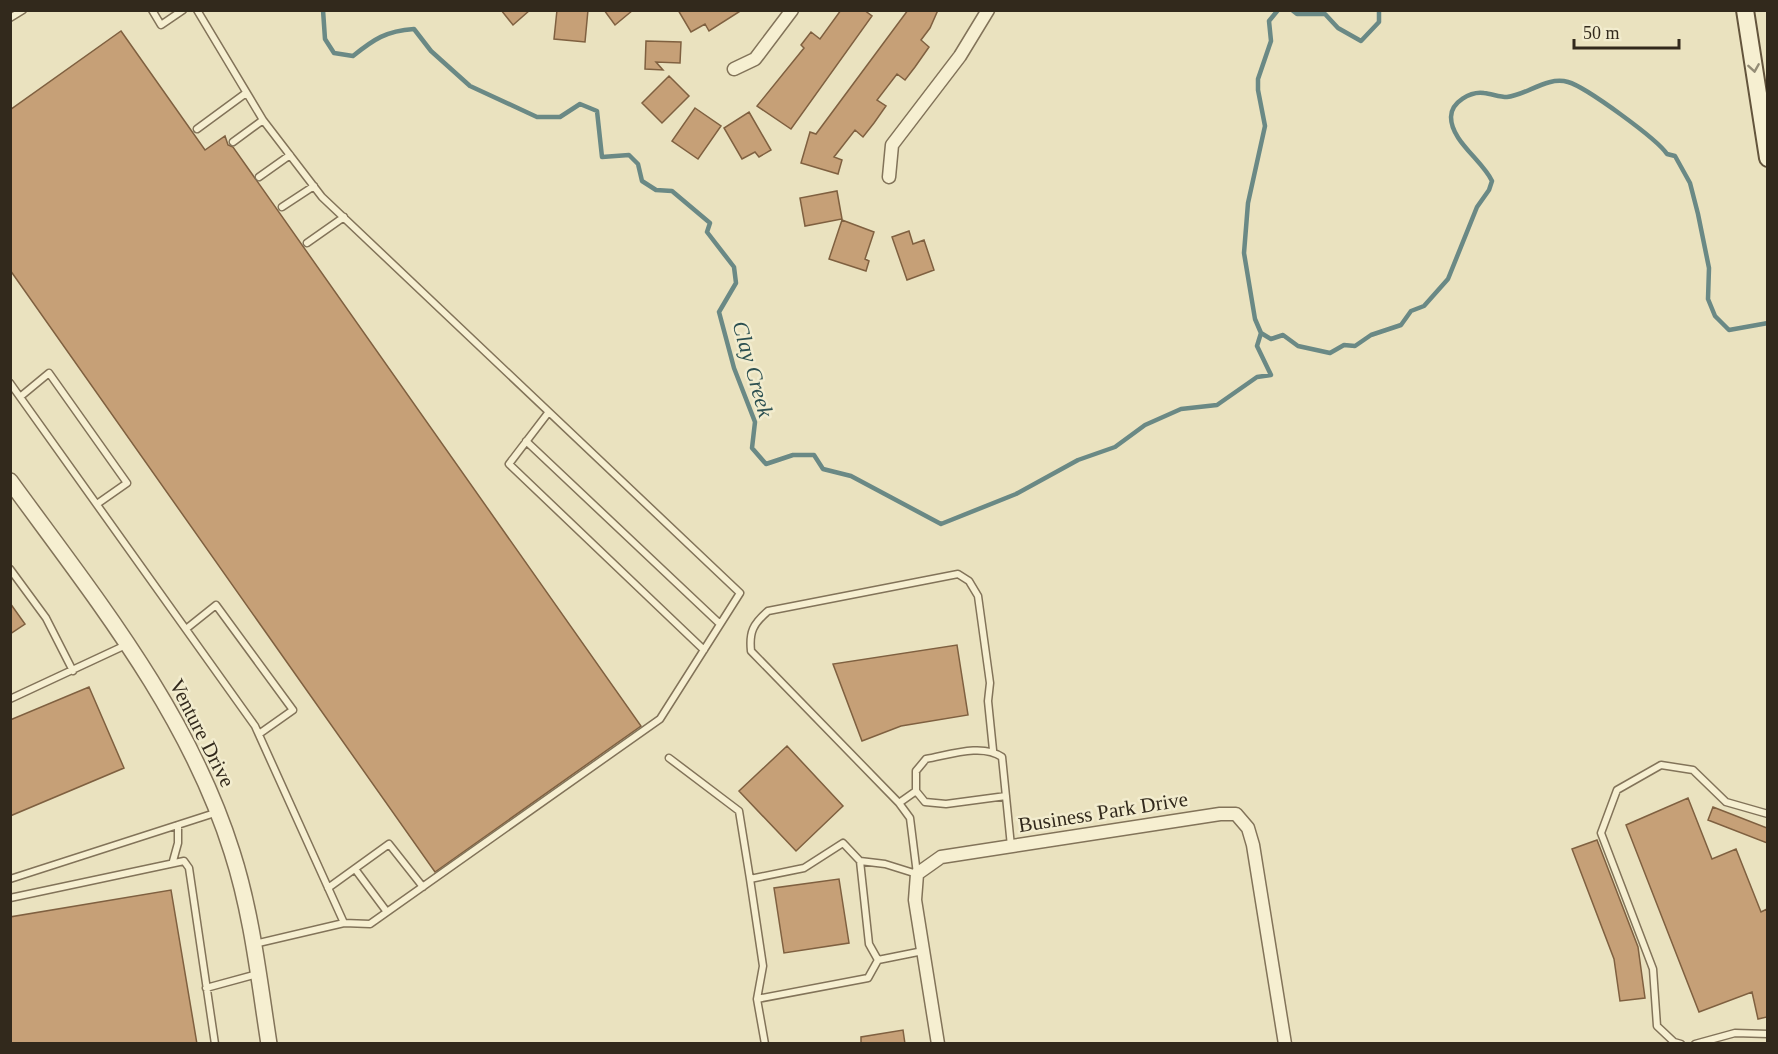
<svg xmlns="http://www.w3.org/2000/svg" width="1778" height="1054" font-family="Georgia,serif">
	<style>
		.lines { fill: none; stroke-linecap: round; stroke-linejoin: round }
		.stream { stroke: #6a8985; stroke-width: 4.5 }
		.building { fill: #c6a077; stroke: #7f6040; stroke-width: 1.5 }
		.service-casing { stroke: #827359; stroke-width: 9 }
		.minor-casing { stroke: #827359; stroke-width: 15 }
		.tertiary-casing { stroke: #827359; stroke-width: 18 }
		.secondary-casing { stroke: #63543c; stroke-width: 20 }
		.service { stroke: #f6efd1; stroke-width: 6 }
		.minor { stroke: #f6efd1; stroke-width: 12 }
		.tertiary { stroke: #f6efd1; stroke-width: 15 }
		.secondary { stroke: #f6efd1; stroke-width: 16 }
		.oneway { stroke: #948c76 }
		.labels { text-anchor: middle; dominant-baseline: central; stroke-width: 5; stroke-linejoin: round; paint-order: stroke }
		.street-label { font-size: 21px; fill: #32291c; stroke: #f2ecce }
		.water-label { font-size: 22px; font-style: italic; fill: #2c5051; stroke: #f2ecce }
	</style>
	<rect width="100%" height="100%" fill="#eae2bf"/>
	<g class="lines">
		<!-- stream -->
		<path class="stream" d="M323,10L325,39L334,53L353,56C374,39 386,31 414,29L431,51L470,86L537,117H560L580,104L597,111L602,157L629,155L638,164L642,181L656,190L672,191L710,223L707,232L734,267L736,283L719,312L734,368L755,422L752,448L766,464L793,455H814L823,469L851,476L941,524L1016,494L1078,460L1115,447L1145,425L1181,409L1217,405L1257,377L1271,375L1257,346L1261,333
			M1278,10L1269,21L1271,41L1258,79V90L1265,126L1248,203L1244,253L1255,319L1261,333L1271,339L1283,335L1298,346L1330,353L1344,345L1355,346L1371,335L1401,325L1411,311L1424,306L1448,279L1477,207L1489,190L1492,181C1482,160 1451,141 1451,117C1451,102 1471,91 1484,93C1492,94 1500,97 1507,97C1527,95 1547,76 1568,82C1586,87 1657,139 1667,154L1675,156L1690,183L1698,214L1709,268L1708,299L1715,316L1729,330L1768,323
			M1292,10L1297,14H1325L1338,28L1361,41L1379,22V10"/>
	</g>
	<!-- building -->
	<path class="building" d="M501,10H530L513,25Z
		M557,10H588L585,42L554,39Z
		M604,10H633L615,25Z
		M678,10H742L709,31L705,24L691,32Z
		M841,10H864L872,16L791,129L757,106L804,48L801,45L811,32L820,39Z
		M908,10H938L930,28L921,40L929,47L915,67L905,80L897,74L877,100L886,106L874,123L863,137L855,130L834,157L842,160L838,174L801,163L810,132L816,134Z
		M121,31L205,150L225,136L228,145L233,147L641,726L435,872L10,270V110Z
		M646,41L681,42L680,63L656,62L663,70L645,69Z
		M669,76L689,96L662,123L642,103Z
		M695,108L721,126L698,159L672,141Z
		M749,112L771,150L759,157L755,152L742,159L724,128Z
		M837,191L842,219L805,226L800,198Z
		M842,220L874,232L865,259L869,261L866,271L829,259Z
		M909,231L913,244L924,240L934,270L907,280L892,237Z
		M10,603L25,624L10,634Z
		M957,645L968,715L901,726L862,741L833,664Z
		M89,687L124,768L10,816V720Z
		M787,746L843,806L796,851L739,791Z
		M1688,798L1712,859L1736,849L1761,912L1767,909V1017L1758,1019L1752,992L1699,1012L1626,825Z
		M1713,807L1767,828V843L1708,820Z
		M1597,840L1638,947L1645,998L1620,1001L1614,959L1572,849Z
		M839,879L849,943L784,953L774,888Z
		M171,890L197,1044H10V917Z
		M903,1030L905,1044H861V1037Z"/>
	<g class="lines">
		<defs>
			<path id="service" d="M152,10L161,25L183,10
				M197,10L263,120L322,197L740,593L660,719L370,924L344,923L254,944
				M10,18L23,10
				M197,129L246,93
				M233,142L263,120
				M259,177L290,155
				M282,207L314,186
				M307,243L344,217
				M10,383L255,726L344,923
				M20,397L49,373L127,483L97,504
				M548,413L509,464L704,650
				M526,441L720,624
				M10,569L46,618L73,671
				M186,629L216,605L293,710L259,734
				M10,699L128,644
				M669,758L739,811L750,879
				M1006,796L946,804L925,802L916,791V771L926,759C949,755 982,743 1002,757L1011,846
				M899,803L916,791
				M173,861L178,843V825
				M355,869L387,912
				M10,879L218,812
				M328,888L389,844L423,887
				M10,898L184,861L189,868L215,1044
				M878,960L869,944L860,861L885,864L917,874L910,818L899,803L751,651C749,632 753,624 768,611L958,574L969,581L978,596L990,683L988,701L993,750
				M206,988L257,974
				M757,999L868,978L878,960L923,951
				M765,1044L757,999L763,966L750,879L804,868L843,843L860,861
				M1681,1044L1674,1042L1657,1026L1653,969L1601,833L1617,790L1661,765L1693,770L1726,802L1768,814
				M1695,1044L1735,1033L1768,1034"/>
			<path id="minor" d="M734,69L755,59L792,10
				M889,177L892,145L960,56L988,10
				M938,1044L915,900L917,874L941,857L1220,814H1236L1248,828L1253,845L1285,1044"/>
			<path id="tertiary" d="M10,481C96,599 188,712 232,852C252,914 259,980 269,1044"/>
			<path id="secondary" d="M1745,10L1768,158"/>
		</defs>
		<!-- service casing -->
		<use href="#service" class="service-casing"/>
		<!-- minor casing -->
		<use href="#minor" class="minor-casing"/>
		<!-- tertiary casing -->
		<use href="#tertiary" class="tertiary-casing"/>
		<!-- secondary casing -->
		<use href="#secondary" class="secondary-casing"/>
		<!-- service -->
		<use href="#service" class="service"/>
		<!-- minor -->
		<use href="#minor" class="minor"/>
		<!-- tertiary -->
		<use href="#tertiary" class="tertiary"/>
		<!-- secondary -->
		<use href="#secondary" class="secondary"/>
	</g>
	<!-- one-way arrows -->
	<defs><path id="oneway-chevron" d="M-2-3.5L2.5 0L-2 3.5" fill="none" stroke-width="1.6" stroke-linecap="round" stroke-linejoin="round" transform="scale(1.5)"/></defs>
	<use class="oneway" href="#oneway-chevron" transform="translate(1754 68) rotate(81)"/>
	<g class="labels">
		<!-- street labels -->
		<g class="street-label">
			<text transform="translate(202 733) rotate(63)">Venture Drive</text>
			<text transform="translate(1103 812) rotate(-9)">Business Park Drive</text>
		</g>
		<!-- water labels -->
		<g class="water-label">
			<text transform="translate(753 369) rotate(74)">Clay Creek</text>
		</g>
	</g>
	<!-- border -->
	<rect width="1778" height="1054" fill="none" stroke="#32291c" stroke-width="24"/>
	<!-- scale -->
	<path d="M1574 39v9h105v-9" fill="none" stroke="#32291c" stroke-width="3"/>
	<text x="1583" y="39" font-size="18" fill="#32291c" stroke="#f2ecce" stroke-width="4.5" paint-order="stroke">50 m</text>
</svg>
